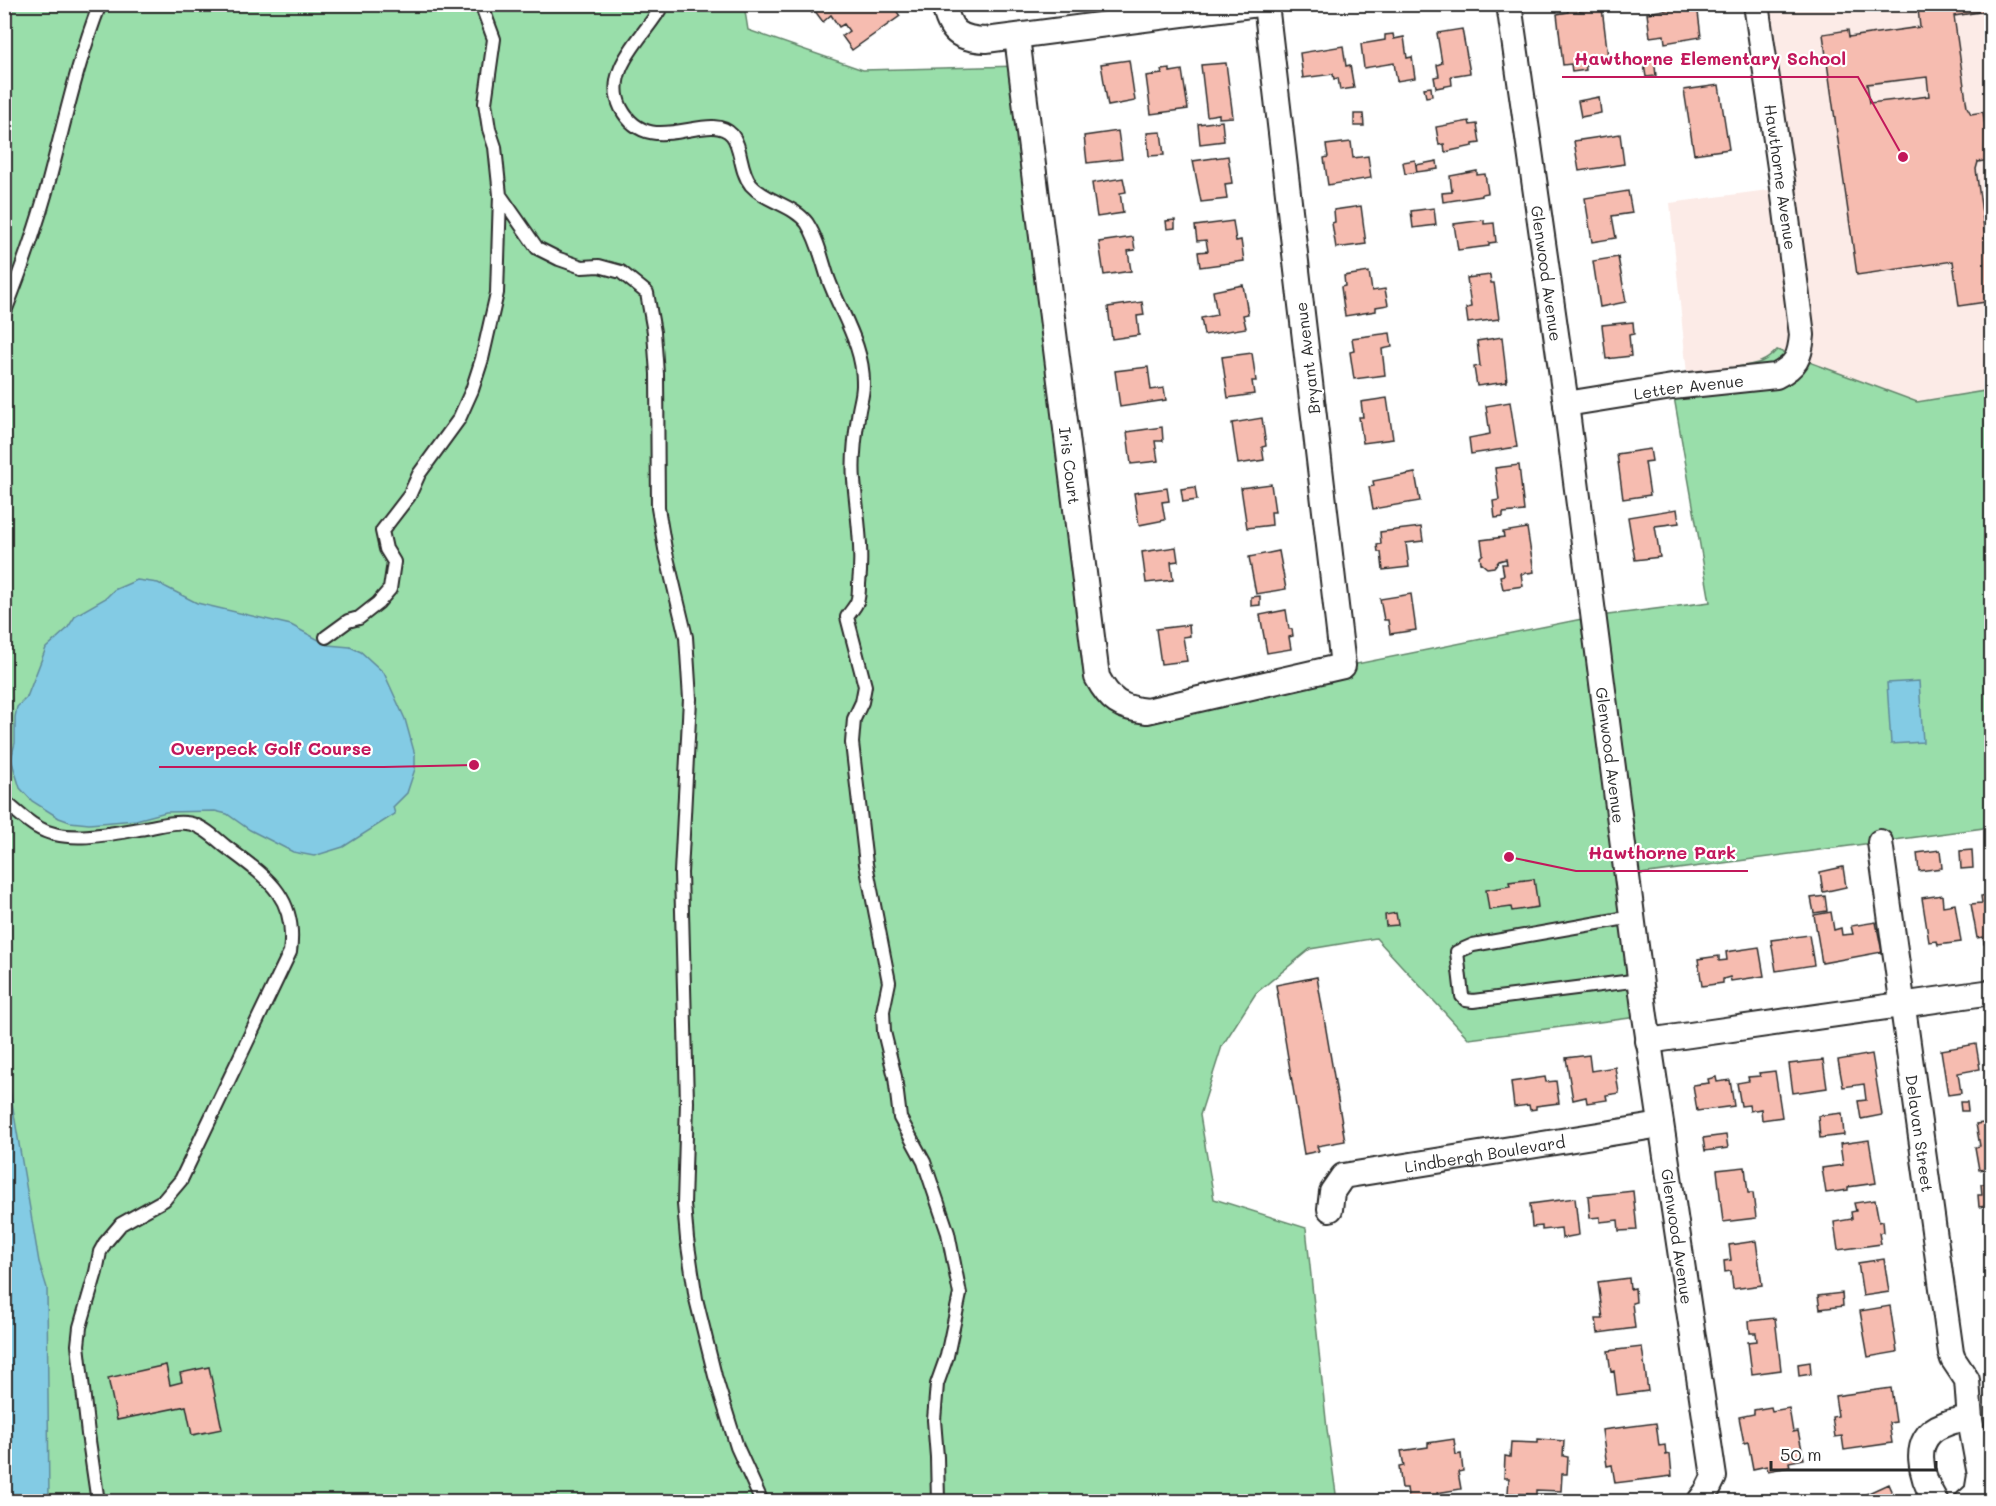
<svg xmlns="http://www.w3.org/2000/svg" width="1996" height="1506" font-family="Mali,sans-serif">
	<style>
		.built { fill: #fcebe7 }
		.green { fill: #99deaa; stroke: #62846a; stroke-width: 1.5 }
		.water { fill: #83cbe4; stroke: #608b9a; stroke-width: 1.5 }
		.building { fill: #f6bcb0; stroke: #2b2b2b; stroke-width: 1.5; fill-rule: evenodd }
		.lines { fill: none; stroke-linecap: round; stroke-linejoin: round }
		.service-casing { stroke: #2b2b2b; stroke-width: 16 }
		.minor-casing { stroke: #2b2b2b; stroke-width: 28 }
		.service { stroke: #fff; stroke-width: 12 }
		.minor { stroke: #fff; stroke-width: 24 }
		.labels { text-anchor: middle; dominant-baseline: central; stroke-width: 4.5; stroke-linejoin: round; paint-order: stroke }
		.street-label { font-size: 16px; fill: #2b2b2b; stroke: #fff }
		.leader { fill: none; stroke: #c2185b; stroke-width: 2 }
		.callout-dot { fill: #c2185b; stroke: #fff; stroke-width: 2 }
		.callout-label { font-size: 18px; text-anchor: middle; font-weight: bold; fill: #c2185b; stroke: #fff; stroke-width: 4.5; stroke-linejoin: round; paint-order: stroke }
	</style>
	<rect width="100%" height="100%" fill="#fff"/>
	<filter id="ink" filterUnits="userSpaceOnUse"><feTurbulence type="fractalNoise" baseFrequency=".0167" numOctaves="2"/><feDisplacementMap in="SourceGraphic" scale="12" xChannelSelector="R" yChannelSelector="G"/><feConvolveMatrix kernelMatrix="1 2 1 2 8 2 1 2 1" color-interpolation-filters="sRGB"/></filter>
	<g filter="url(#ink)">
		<!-- built -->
		<path class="built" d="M1756,5H1991V390L1918,402L1777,350L1770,357L1753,366L1687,374L1670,203L1783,188Z"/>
		<!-- green -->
		<path class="green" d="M5,5H744L748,30L863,70L1020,66L1097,677L1131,709L1592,617L1710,602L1674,397C1691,388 1708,379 1725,371C1746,361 1757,371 1777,350L1917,402L1991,390V827L1626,876L1645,1016L1469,1039L1376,938L1310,949L1256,993L1222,1046L1200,1115L1214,1199L1306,1228L1327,1429L1337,1501H5Z"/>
		<!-- water -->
		<path class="water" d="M137,580L158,583L197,603L291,625L328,645L350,647L361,652L384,673L405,719L415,755V769L407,793L393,807L395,814L343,847L314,856L293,852L250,830L227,814L215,811L166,812L136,820L89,824L70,822L59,818L32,801L20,788L11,759L15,743V717L17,707L27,697L46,648L67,629L76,615L106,598L114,590Z
			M1919,681L1923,742L1891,744L1887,683Z
			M4,1055L39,1262L47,1288L49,1501H5Z"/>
		<!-- building -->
		<path class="building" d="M805,4H901L895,9L900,16L852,50L842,36L849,31L844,24L839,27L831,15L823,22L815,11L812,13Z
			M1578,4L1579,11L1602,8L1608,57L1585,60L1586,70L1572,72L1571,64L1563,65L1557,14L1568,12V5Z
			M1670,4H1697L1701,37L1665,43L1664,35L1650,37L1647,13L1670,9Z
			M1926,4H1992V10L1954,16L1967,107L1971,114L1983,112L1990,160L1978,162L1976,169L1988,257L1992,256V301L1959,306L1953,261L1857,275L1823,34L1848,30L1849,37L1920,27L1918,9L1926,8ZM1927,77L1929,96L1870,103L1867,84Z
			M1462,29L1470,73L1451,76L1452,85L1436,88L1434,77L1439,76L1437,65L1442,63L1437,33Z
			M1393,34L1394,39L1404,37L1407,58L1412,57L1415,78L1397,81L1394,63L1364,68L1361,44L1385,40V35Z
			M1343,46L1346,66L1350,65L1354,88L1340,90L1338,78L1334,79L1333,74L1303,78L1300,53Z
			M1654,56L1656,76L1646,77L1643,58Z
			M1129,60L1135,101L1108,106L1101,64Z
			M1226,63L1233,117L1219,118V114L1207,116L1201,65Z
			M1170,69V72L1182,70L1188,109L1151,114L1146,76L1162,74L1161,70Z
			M1719,85L1729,149L1694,154L1684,90Z
			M1431,87L1432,96L1426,97L1424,88Z
			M1599,97L1601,113L1581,117L1578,101Z
			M1354,114H1363L1364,126H1354Z
			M1222,121L1224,141L1200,144L1198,124Z
			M1469,121L1470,125L1477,124L1480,143L1473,144V146L1445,152L1444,144L1439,145L1436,127Z
			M1118,131L1122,159L1087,163L1084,136Z
			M1161,132L1164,155L1149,156L1147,133Z
			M1620,134L1624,164L1579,171L1574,141Z
			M1351,142L1353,158L1368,156L1371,178L1328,185L1324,158L1328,157L1326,145Z
			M1228,156L1232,183L1225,184L1227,199L1201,202L1193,161Z
			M1415,160L1417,172L1405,174L1403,162Z
			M1437,161L1438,169L1417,172L1416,165Z
			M1477,171V175L1485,174L1488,193L1482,194V196L1443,202L1442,193L1452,192L1450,176Z
			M1123,178L1126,192L1120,193L1123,213L1097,217L1092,183Z
			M1628,191L1632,213L1612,216L1616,238L1592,242L1585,198Z
			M1361,206L1366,244L1336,248L1332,223L1335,222L1334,210Z
			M1434,208L1436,225L1413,228L1411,211Z
			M1175,220V228L1167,229L1166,221Z
			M1484,220V224L1494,223L1496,242L1489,243V246L1458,250L1454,224Z
			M1233,221L1236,241L1241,240L1244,261L1200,267L1198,252L1208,251L1206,240L1197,241L1195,226Z
			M1133,237L1135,250L1128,251L1131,271L1104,275L1099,242Z
			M1618,257L1626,302L1600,307L1593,261Z
			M1369,272L1372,291L1385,289L1388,305L1376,307V311L1345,316L1341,287L1345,286L1344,276Z
			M1490,275L1491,283H1494L1499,319L1468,323L1466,308L1471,307L1467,278Z
			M1243,285L1248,314L1243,315L1246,328L1204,335L1201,318L1217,315L1213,291Z
			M1142,302L1144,315L1137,316L1139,335L1112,339L1108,307Z
			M1633,322L1634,334L1629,335L1631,356L1606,359L1602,325Z
			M1390,333L1392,347L1382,349L1385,375L1354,379L1350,352L1354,351L1352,338Z
			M1502,337L1507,382L1477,386L1474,367L1480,366L1477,341Z
			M1252,353L1256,381H1252L1254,394L1228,398L1222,357Z
			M1148,367L1151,390L1164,388L1166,400L1120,407L1115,371Z
			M1387,398L1393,439L1363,443L1359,417H1363L1361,402Z
			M1510,402L1517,447L1471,454L1469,438L1490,434L1486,406Z
			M1262,418L1266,446L1262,447L1264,460L1238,464L1232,423Z
			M1162,427L1163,441H1155L1158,461L1131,464L1127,432Z
			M1650,449L1652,461L1645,462L1650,495L1623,499L1617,454Z
			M1519,465L1524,511L1503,513V517L1495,518L1493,501L1499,500L1495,468Z
			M1415,473L1420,501L1373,509L1369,487L1374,486L1373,481Z
			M1271,484L1275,512H1271L1272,525L1247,528L1241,488Z
			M1195,487L1197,500L1183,502L1181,489Z
			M1167,488L1169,501L1162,502L1165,520L1139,525L1134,493Z
			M1677,509L1679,523L1655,526L1660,557L1635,560L1628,517Z
			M1421,527L1423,541L1406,543L1409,567L1383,570L1381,552H1378L1377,545L1381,544L1380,532Z
			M1527,528L1534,572L1521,574L1523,586L1503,589L1500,576L1504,575L1502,564H1507L1506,559L1499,561L1494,567L1487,568L1481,563L1480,557L1483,554L1481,540L1504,537L1503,532Z
			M1176,547L1178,561L1171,562L1173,580L1146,583L1142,552Z
			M1279,551L1286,589L1256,594L1249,557Z
			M1411,594L1416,630L1390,634L1388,620H1384L1380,599Z
			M1260,596V605L1251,606V597Z
			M1286,610L1289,629H1292L1293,636L1289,637L1291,649L1267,653L1260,615Z
			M1189,625L1190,636L1183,637L1187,661L1161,664L1156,629Z
			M1940,850L1942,868L1919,871L1917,853Z
			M1972,850L1973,868L1961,869L1960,851Z
			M1843,867L1846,887L1823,892L1820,872Z
			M1534,879L1538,907L1512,911L1511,907L1489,910L1486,890L1510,886L1509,882Z
			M1992,894V943L1984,944L1983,937L1977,938L1971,904L1982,903L1981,896Z
			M1942,895L1943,906L1955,904L1961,942L1938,945L1937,941L1929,942L1922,898Z
			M1825,896L1827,911L1814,913L1811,898Z
			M1831,912L1834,930L1841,928L1842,935L1853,934L1851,926L1876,922L1882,952L1822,963L1814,915Z
			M1396,913L1398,925L1386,926L1385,915Z
			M1809,935L1814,965L1776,971L1771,940Z
			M1759,947L1764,976L1731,981L1730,977L1723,979V983L1702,986L1698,959L1719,956V961L1727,960L1726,952Z
			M1317,977L1345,1141L1317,1146L1319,1151L1304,1154L1276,985Z
			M1976,1044L1980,1069L1958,1073L1961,1093L1948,1095L1941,1050Z
			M1872,1054L1882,1115L1861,1119L1858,1101L1866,1100L1864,1084L1843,1087L1838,1060Z
			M1589,1055L1591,1071L1615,1067L1619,1093L1606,1095L1607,1100L1587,1103L1586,1097L1573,1100L1566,1058Z
			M1823,1060L1827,1088L1793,1093L1789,1064Z
			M1775,1071L1782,1117L1762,1120L1761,1109L1750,1111L1749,1105L1741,1106L1737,1083L1749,1081L1748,1077L1760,1076L1759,1073Z
			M1545,1077L1546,1082L1556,1081L1559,1103L1536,1106V1109L1530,1110L1529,1105L1514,1107L1511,1082Z
			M1716,1077L1717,1082L1730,1080L1734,1106L1697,1111L1693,1085L1709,1083L1708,1079Z
			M1960,1102H1967L1968,1111H1961Z
			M1842,1113L1844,1135L1820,1138L1818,1116Z
			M1992,1122V1168L1979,1170L1975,1147L1980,1146L1976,1124Z
			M1726,1135L1728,1148L1705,1151L1703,1138Z
			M1869,1140L1876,1183L1848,1187V1190L1826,1193L1822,1168L1843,1165L1840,1144Z
			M1745,1167L1748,1193H1753L1756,1218L1723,1222L1717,1170Z
			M1992,1183V1228L1988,1229L1986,1206L1979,1207L1978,1195H1982L1981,1184Z
			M1633,1191L1637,1230L1619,1231L1618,1220L1600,1222V1217L1590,1218L1588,1196Z
			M1575,1198L1579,1235L1562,1238L1561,1228L1542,1230V1226L1532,1227L1530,1204Z
			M1875,1200L1879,1222L1883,1221L1884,1232L1879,1233L1881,1244L1838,1250L1834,1222L1852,1219L1851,1212L1856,1211L1854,1203Z
			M1756,1241L1762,1285L1733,1289L1731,1271L1725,1272L1724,1261L1731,1260L1729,1245Z
			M1884,1259L1889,1292L1863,1296L1858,1263Z
			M1629,1278L1630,1289L1635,1288L1636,1302L1632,1303L1635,1328L1598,1333L1596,1319H1603L1598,1282Z
			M1842,1293L1843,1306L1820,1309L1818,1296Z
			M1890,1306L1897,1352L1868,1357L1860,1311Z
			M1775,1318L1781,1370L1752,1374L1748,1342L1757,1341L1756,1333H1750L1749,1321Z
			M1642,1347L1648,1391L1617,1395L1614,1371L1611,1372L1608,1351Z
			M1810,1362L1811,1374L1799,1376L1798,1364Z
			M166,1365L170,1385L182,1382L180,1373L209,1367L222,1429L192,1435L186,1406L117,1420L108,1378Z
			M1891,1388L1896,1422L1889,1423L1892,1443L1844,1450L1842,1436L1835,1437L1832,1417L1838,1416L1835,1396Z
			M1771,1407L1772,1411L1789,1408L1793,1432L1798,1431L1804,1459L1789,1462L1790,1467L1768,1471L1767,1466L1753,1469L1748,1442L1744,1443L1739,1417L1754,1414V1410Z
			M1656,1423L1659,1446L1665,1445L1666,1455L1670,1454L1672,1476L1615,1483L1612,1465L1607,1466L1602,1430Z
			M1454,1439L1456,1455L1461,1454L1463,1471L1458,1472L1461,1489L1437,1493V1498L1409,1502L1407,1488H1402L1399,1467L1404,1466L1401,1451L1428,1447V1443Z
			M1538,1439L1564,1441L1563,1456L1568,1457L1567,1474H1562L1561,1491L1536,1490V1495L1508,1493L1509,1478H1504L1505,1456L1510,1457L1511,1442L1538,1443Z
			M1888,1484L1896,1502H1849Z"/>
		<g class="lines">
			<defs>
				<path id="service" d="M663,4C646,36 602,69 621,108C649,162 709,108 732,135C742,147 739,170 751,185C766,202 794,205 807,223C818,240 822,260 828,278C841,314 864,346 863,385C863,396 859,406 858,417C855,437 852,459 854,480C857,515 863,549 859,584C859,590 859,597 857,602C855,607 850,612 847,617L865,686L862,702L854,719L852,743L866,864L889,982L883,1011L884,1032L895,1077L900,1118L924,1162L948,1233L960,1294L947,1356L937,1384L934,1420L937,1457L938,1502
					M500,195L537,248L559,259L582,267L599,266L621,272L647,293L654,332L657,374L658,508L665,549L686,637L690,699L681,873L687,1102L684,1204L687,1239L696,1299L715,1376L737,1447L762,1502
					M4,314C22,268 39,221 51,173C66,116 78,60 100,4
					M326,637L348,621L359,618L378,603L390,589L394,562L386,549L382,531L409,496L419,474L459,419L472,390L482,359L497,293L500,195L495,147L489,129L485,103L494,39L481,4
					M4,801C15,810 25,820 37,827C66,845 114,833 145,828C158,826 173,821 186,823C201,824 214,837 225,846C265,876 298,896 290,952L181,1180L164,1200L121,1224L105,1243L100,1252L96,1272L80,1327L78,1345L88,1434L98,1502
					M1632,917L1473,945L1457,952L1462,996L1466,1000L1473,1001L1640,980"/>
				<g id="minor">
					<path d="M944,4C949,32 959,39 986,40L1258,4"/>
					<path id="s1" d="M1509,4L1566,404L1645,1016L1714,1477L1707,1491L1699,1502"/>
					<path id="s2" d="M1017,37L1097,677C1110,701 1120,708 1147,711L1343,666L1266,4"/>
					<path id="s3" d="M1566,404L1672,387L1776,376C1796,366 1800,358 1802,335L1783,188L1756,4"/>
					<path id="s4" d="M1880,842L1951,1353L1953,1359L1967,1380L1970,1420L1980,1475L1977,1493L1967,1502"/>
					<path d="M1648,1041L1992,992"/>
					<path id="s5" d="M1330,1209L1332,1192L1343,1176L1661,1125"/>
					<path d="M1936,1502C1921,1478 1909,1437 1943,1425C1951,1421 1961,1419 1970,1420"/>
				</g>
			</defs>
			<!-- service casing -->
			<use href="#service" class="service-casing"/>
			<!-- minor casing -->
			<use href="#minor" class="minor-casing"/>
			<!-- service -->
			<use href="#service" class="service"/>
			<!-- minor -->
			<use href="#minor" class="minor"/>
		</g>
	</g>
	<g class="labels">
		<!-- street labels -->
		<g class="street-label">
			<text transform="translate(1781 177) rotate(82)">Hawthorne Avenue</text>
			<text stroke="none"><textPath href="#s1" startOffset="272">Glenwood Avenue</textPath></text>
			<text transform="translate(1307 358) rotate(-97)">Bryant Avenue</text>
			<text stroke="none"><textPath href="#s3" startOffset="124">Letter Avenue</textPath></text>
			<text stroke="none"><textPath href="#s2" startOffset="432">Iris Court</textPath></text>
			<text stroke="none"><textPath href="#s1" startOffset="758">Glenwood Avenue</textPath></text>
			<text stroke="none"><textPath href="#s4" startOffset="294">Delavan Street</textPath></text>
			<text stroke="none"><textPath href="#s5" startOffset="180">Lindbergh Boulevard</textPath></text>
			<text stroke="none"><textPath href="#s1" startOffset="1244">Glenwood Avenue</textPath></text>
		</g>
	</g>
	<!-- callouts -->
	<path class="leader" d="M1903 157L1858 77H1562M474 765L384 767H159M1509 857L1576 871H1748"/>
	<g class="callout-dot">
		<circle cx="1903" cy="157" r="6"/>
		<circle cx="474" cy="765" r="6"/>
		<circle cx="1509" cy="857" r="6"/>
	</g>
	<g class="callout-label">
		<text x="1710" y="65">Hawthorne Elementary School</text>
		<text x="271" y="755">Overpeck Golf Course</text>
		<text x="1662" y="859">Hawthorne Park</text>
	</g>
	<!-- margin -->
	<rect width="1996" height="1506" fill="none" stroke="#fff" stroke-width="24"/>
	<rect x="12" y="12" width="1972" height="1482" fill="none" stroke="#2b2b2b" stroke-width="2" filter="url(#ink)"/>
	<!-- scale -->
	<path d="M1771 1461v9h165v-9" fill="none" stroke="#2b2b2b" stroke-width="3"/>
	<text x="1780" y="1461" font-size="18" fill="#2b2b2b" stroke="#ffffff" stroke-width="4.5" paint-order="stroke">50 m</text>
</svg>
